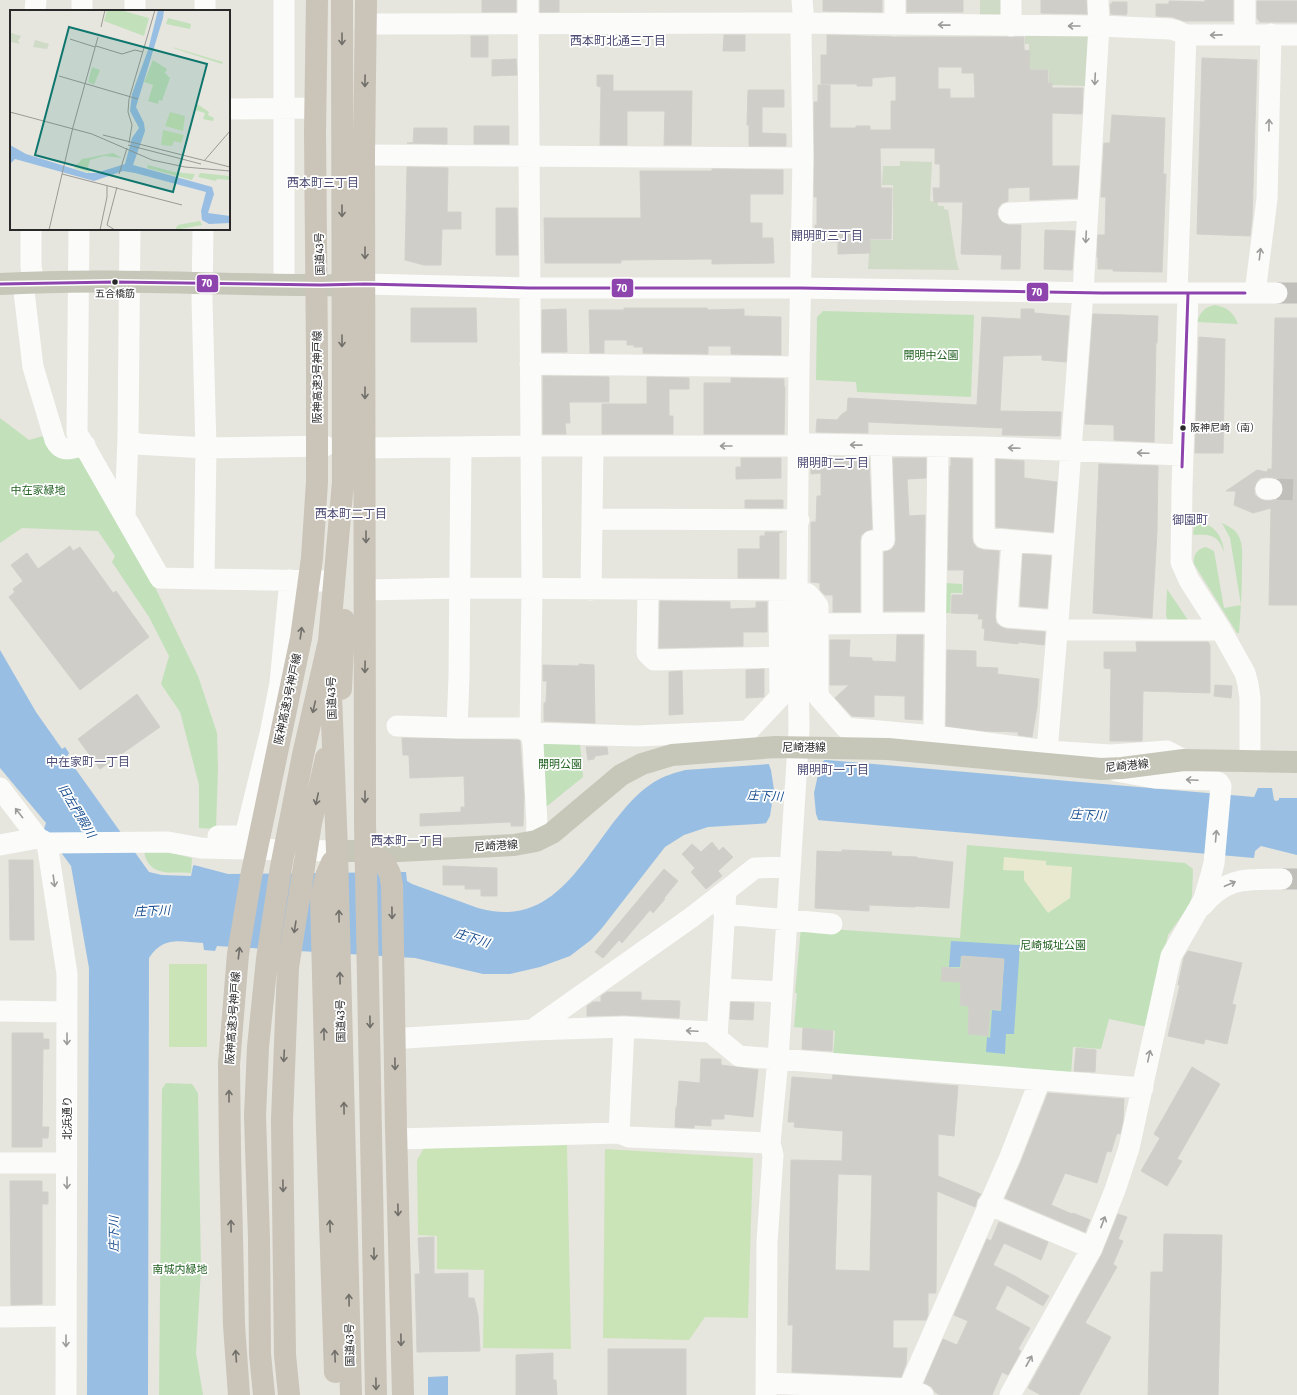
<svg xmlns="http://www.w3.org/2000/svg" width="1297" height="1395" font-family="'Fira Sans Condensed','Noto Sans JP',sans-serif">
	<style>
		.green { fill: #c2e1ba }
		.sand { fill: #e8e9ce }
		.cemetery { fill: #cfdbc7 }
		.pitch { fill: #cae4b8 }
		.water { fill: #98bfe3 }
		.pier { fill: #e6e5de }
		.building { fill: #cfcec9; stroke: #d1d0ca; fill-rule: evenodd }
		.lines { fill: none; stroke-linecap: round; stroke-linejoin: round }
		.minor-tunnel { stroke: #c0bfba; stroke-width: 21; stroke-dasharray: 21 10; stroke-linecap: butt }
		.minor { stroke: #fbfbfa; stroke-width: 21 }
		.major { stroke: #c7c7b9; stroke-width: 22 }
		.highway { stroke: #cac4b9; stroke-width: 22 }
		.bus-1-casing { stroke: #fff; stroke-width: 6 }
		.bus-1 { stroke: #8e44ad; stroke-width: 3 }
		.oneway { stroke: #9c9c9c }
		.oneway2 { stroke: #716f6a }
		.bus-dot { fill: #292929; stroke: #fff; stroke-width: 1.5 }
		.labels { text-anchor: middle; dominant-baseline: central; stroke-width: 3.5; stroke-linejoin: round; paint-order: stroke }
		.bus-label { font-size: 10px; fill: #292929; stroke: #fff }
		.street-label { font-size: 11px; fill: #292929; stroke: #fff }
		.park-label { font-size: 11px; fill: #1f5f1f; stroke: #fff }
		.neighbourhood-label { font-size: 12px; fill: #4e4d76; stroke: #fff }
		.water-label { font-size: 12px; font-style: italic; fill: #174c8e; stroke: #fff }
		.inset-road { fill: none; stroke: #9a9a96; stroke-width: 1 }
		.view { fill: #0f766e; fill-opacity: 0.15; stroke: #0f766e; stroke-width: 2 }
		.inset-edge { fill: none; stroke: #292929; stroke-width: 2 }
		.line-badge { stroke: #fff; stroke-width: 1.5 }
		.badge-label { font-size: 11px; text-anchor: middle; font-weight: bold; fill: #fff }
	</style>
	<rect width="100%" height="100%" fill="#e6e5de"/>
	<!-- green -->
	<path class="green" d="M1215,305C1227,307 1233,312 1238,324L1197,322C1200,312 1205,307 1215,305Z
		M823,311L974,315L971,397L857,392L856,382L816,380L817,317Z
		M0,418L29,440L43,436L60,458L81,453L153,583L198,676L217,733L218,768L216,829L199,828V785L180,712L161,684L169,656L149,617L112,562L115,556L98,531L22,528L0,543Z
		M1198,523C1214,523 1223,537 1224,552C1218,535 1211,534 1194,535L1193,533L1195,524Z
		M1222,523C1230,527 1237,530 1240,539C1243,547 1242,556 1242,564C1242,587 1241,610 1239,633H1237L1194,564C1193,555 1197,549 1206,547L1214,551L1224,608L1241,605L1230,538Z
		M945,583L962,584V593H951L950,613H943Z
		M1167,589L1190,623L1172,622L1167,619L1166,615Z
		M546,741L580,743L583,777L541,811L539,750Z
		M967,845L1185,863L1193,869L1192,896L1190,904L1168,935L1148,1027L1109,1019L1101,1049L1073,1047L1071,1074L833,1055L835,1031L794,1027L797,993H795L801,927L960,938Z
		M144,850H159L192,858L191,873C170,872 147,877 144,850Z
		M166,1083L192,1084L198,1093L201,1270L196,1353L203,1395H159L162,1089Z"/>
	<!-- sand -->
	<path class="sand" d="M1004,857L1046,861V865L1072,867L1070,898L1048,913L1024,880V871L1003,870Z"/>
	<!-- cemetery -->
	<path class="cemetery" d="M980,0H1006V14L980,17Z
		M1025,32H1091L1088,86L1049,85V70H1029V44H1025Z
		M900,161L932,162L930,201L938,202V206H944V209L948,210L956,259L959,270L868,269L870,240H893V185H882L883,166H900Z"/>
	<!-- pitch -->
	<path class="pitch" d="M169,964H207V1047H169Z
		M567,1145L571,1349L483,1348L484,1270L437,1269V1236L418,1235L417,1160L424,1148Z
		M605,1149L753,1158L748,1318L705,1317L689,1340L603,1338Z"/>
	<!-- water -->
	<path class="water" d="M0,650L36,712L62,749L65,747L69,753L67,757L149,872L162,875L191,876L193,866L194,865L228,874L406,872L407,881L412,884L478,908C571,935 593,821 654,782C664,776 674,773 685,770L827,760L1254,797L1258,788H1272L1274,800L1276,801L1279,800V798H1297V855L1261,846L1255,851L1254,858L817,820L708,827L684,835L665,847L602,928L591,940L570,956L540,967L510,974H483L415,958L217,946L215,951L204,950L203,943C180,942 164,935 149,958L148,1395H87L89,968L71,866L44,829L46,823L0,768Z
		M951,941L1020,945L1014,1034H1006L1005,1054L986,1052L987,1037L990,1038L992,1010L1001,1011L1004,959L961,956L960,967H949Z
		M448,1376V1395H428V1377Z"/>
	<!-- pier -->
	<path class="pier" d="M825,758L819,770L814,793L816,814L819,822L765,825L770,816L774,790L771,770L768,762Z"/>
	<!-- building -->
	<path class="building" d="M482,0H516V12H482Z
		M540,0H559V12H540Z
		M823,0H882V12L823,11Z
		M907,0H963V12H907Z
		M1041,0H1086L1087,14L1041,13Z
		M1205,0H1233V21H1184L1173,17L1156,16V4H1169V1L1205,2Z
		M1257,1H1297V22H1260L1257,18Z
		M1112,2H1127V13L1126,15L1111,14L1110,4H1112Z
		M724,35H745V51H723Z
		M827,35L895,37H1024V50L1030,51L1029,70H1048V83H1052V88H1083L1082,114L1052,113V166H1079L1077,198L1030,200V187L1008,188V201L1002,203L998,208L997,214L999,219L1003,223L1009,225H1021L1020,269H1001L1002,255L961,254L963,202H934L933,188H940V164H935V148H880L881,188H892L891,239H870V253L838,254V242L815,241V225H817V197H814V102H818V85H830V128H856V126H870V130H891V101H896V76L872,78V86H857V84H821V55H827ZM938,67H962V73H974L975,98H950V89H938Z
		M471,36H488V57H471Z
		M1202,58L1257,60L1252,219L1250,236L1197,234Z
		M516,59L517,75L492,76V60Z
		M597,75H613V91H692L691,145H664L665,111H627V145H600L601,87L597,86Z
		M748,90H784V107H762V133L786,134V146H749V125H747Z
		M1112,115L1165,118L1163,174H1166L1162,272L1113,271V269H1098V257H1097L1098,235H1105L1106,197H1101L1104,143H1110Z
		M474,126H509V144H474Z
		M414,128H447V144L407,143H413Z
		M407,167L448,168L447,212H461V229H442L441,265H424L405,260Z
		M712,169L783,170V194H750V223H762V238H773L774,263L712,264V259L621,260V263H545L544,218H641L640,171H712Z
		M496,208H517L518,255H496Z
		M1045,230L1075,231L1072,270L1044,269Z
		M411,308H476L477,342H411Z
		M624,308H707L708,310L744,309V316L781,317V355L731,354V346H708V354L643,353V347H634V345H627V340H604V353H590L589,310H624Z
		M566,309L567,352H542V310Z
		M1021,309H1034V313L1069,316L1066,362L1042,360V355L1003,356L1000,411L1061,412L1060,436L1002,435L1003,428L868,422V433L816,432L817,419L837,420L842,414L847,411L848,398L977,405L982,317L1021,319Z
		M1093,314L1158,316L1157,343H1156L1154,442L1114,440V425L1085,424Z
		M1275,318H1297V605H1269L1271,508L1253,513L1234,505L1236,491H1226L1257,470L1267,472L1268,469H1272ZM1266,477L1278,478L1283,483L1284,489L1283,495L1278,500L1266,501L1260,499L1255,495L1254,489L1256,483L1260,478Z
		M1199,337L1225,339L1223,453H1195Z
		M543,376L609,377V402H569L570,423H565L566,434H543Z
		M647,377L689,378V389H669V416H673V434H602V404H647Z
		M731,378L784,379V387H785L784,434H704V383H731Z
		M811,457L869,458L872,529L866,531L861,535L860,541V612H833V595H825L820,590V583L811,582V522H816L817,496H821V473L811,474Z
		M741,458H781V478L736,479V467H741Z
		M893,458H926V478L907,479L909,516L925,515L924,611H884V552L891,550L895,545L896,540Z
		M951,458L972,459V538L973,543L977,548L983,550L999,551L995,616L996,623L1001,627L1006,629L1045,632L1044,645L1018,642V644L984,640L985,629L982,628L983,619H978L979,614L951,613L952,595H963L964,570H948L950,466H951Z
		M996,459L1024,461V478L1057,482L1053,532L996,527Z
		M1099,464L1158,466L1157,532L1152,618L1093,613Z
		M745,500H783V508H745Z
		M765,532H783H779V578H738V549H760V536H765Z
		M70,546L73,551L80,547L113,593L116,591L149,637L80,690L9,597L15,592L13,589L23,581L11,565L27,553L38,569Z
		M1023,554L1051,556L1047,608L1020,606Z
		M660,601L730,602V609L756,608V602H767V632H743V646L659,648Z
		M897,635H923L922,720L905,719V696L874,695V717L852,716L835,698L849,685H830V640H850L849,657L872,658V661L896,662Z
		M1136,642H1208L1210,645V693L1143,691L1142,741H1110L1111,669L1104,668V652H1137Z
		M947,650L976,651V667L998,668L997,674L1039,679L1037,707L1032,737L1018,735V732L985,731L946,726Z
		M579,664L594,665L595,723L544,721V703H546L547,681H543V665L579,666Z
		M764,669V697L746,698V670Z
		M682,671L683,714L669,715V672Z
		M1215,685L1232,686L1231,698L1214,696Z
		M137,694L160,727L100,769L78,739Z
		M402,738L518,740L520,741L524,796L523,826H511V822L420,826V814L461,812V807H465L464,776L410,778L409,755H403Z
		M586,747H607L608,754L595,756L594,759L588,760Z
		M712,842L719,851L723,847L733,857L718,871L722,876L706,889L691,872L695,868L682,854L692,844L701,852Z
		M842,850L892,852L891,856L917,857V858L953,862L949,908L915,906V907L869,905V911L815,908L817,851L842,852Z
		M9,860H33L34,940H10Z
		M443,866L497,868V896H481V889H465V885H443Z
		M664,869L678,881L664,898L665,899L653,913L650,910L622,943L619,940L603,958L595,952Z
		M1188,951L1242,963L1232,1004L1236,1005L1227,1044L1205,1039L1204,1044L1168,1036L1180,985H1178L1184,957Z
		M962,956L1004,959L1000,1010L990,1009L988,1036L968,1034L969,1006L960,1005L961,982L941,981L942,967L961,969Z
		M607,992H641V1000L680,1001L679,1018L625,1015L587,1016V1006L593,1002H601V996Z
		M731,1002L754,1003L753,1020L730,1019Z
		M803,1028L833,1031L832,1051L802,1049Z
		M12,1033H43V1039H49V1049H43L42,1127H49L48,1138H42V1147H12Z
		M1076,1048L1096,1050L1095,1072L1074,1071Z
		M701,1059H721V1065L758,1070L753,1117L724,1114V1119H711V1126L694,1125V1128L675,1127L676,1107H677L679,1081L700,1083Z
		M1192,1067L1220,1084L1177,1159L1182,1161L1167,1186L1141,1171L1160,1138L1154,1134Z
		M833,1075L958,1086L954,1136L938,1134V1176L981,1194L977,1200L975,1207L937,1191L936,1293H928V1315L926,1320H893V1348H907L906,1364L901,1377L792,1372L793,1325H788L791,1160L842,1161L843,1131L794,1127L795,1122H788L792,1077L832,1080ZM838,1174L872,1175L870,1271L835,1270Z
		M1048,1093L1124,1099L1123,1121L1120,1134L1117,1133L1111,1152L1107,1151L1097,1183L1065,1173L1051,1205L1072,1214L1073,1213L1090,1220L1085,1232L1005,1198L1021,1162Z
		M10,1181H42V1192H48V1204H42V1304L11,1305Z
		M1118,1214L1127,1217L1118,1239L1123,1241L1113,1264L1117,1267L1085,1323L1111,1337L1079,1395H1041L1028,1388L1102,1254Z
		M999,1222L1048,1242L1041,1260L1004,1243L993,1265L1015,1276L1049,1296L1043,1306L1007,1285L995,1309L1030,1328L1018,1349L1021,1351L1008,1375L1002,1372L992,1395H940L935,1392L932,1387L924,1383L943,1339L957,1345L968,1321L954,1315L987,1239L991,1241Z
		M1164,1234L1222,1235L1218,1395H1148L1151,1272H1163Z
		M434,1237V1274L468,1273V1298H474L478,1315L480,1351L417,1352L415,1274H420L418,1238Z
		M608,1349H686V1395H608Z
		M553,1353V1380H556L557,1395H516V1355Z"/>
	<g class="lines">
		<!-- minor-tunnel -->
		<path class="minor-tunnel" d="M1277,293H1297
			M1272,489L1297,490
			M1282,879H1297"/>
		<!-- minor -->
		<path class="minor" d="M205,0V11
			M284,0V285
			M528,0L532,590L530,733L533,743L537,824L536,841
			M1245,0V34
			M35,11L36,0
			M82,11V0
			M135,11V0
			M365,24L804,23L1099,26L1170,29L1177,31L1186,35H1297
			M895,25V0
			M1011,26V0
			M229,109L315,108
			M364,155L803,158
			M1009,213L1087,210
			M31,229V267L34,283
			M79,229L77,433L160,578L204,579
			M130,229L128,437L136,444L206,448L325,446
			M203,229L202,299L206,448L204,579L327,581
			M23,283L33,367L55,440C62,454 72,448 85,445
			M365,284L529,288H800L1102,293H1277
			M1177,293L1186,35
			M1188,293L1182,487L1181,562L1189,580L1221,630L1240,664L1245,673L1248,684L1250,698V760
			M1255,293L1267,199L1271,34
			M530,364L799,367
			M881,445L884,540
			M984,447V538L1063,545
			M365,448L530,446H785L810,444L984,447L1182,455
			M1266,489H1272
			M125,516L128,437
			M592,519L799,520
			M1012,541L1007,617L1058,621
			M366,590L460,588L797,590L808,594L818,606V696L846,728L934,736L1047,751L1111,755L1167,751L1184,760
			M591,590L593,447
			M648,590L647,653L654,660L780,657
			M818,624L936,623
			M872,624V541
			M1057,630H1221
			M397,726L457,728H521L530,733L637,736L748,731L780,697L779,604L782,597L793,590
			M457,728L459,676L461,447
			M934,736L938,446
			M1047,751L1058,621L1083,292L1099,26L1098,0
			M0,788L38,838L47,843L168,842L201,848L337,851
			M218,836H245L270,734L280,683L290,580
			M47,843L67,974L66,1395
			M0,845L38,838
			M1202,906C1228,876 1245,880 1282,879
			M724,914L832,924
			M720,989L782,992
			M0,1011L67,1012
			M532,1030L692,917L755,868L790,867
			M406,1038L532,1030L624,1027L710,1032L739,1056L1143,1088
			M717,1038L726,891
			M619,1133L624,1027
			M396,1139L619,1133L629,1137L770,1143
			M0,1163H58
			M988,1204L1092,1248
			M0,1317L66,1316
			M766,1383L908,1389L923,1395
			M766,1395L767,1242L773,1155L770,1143L778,1059L799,730L797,590L799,367L803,158L801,33L804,23L802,0
			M906,1395L1010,1157L1040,1080
			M1010,1395L1092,1248L1115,1190L1129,1148L1171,956L1204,899L1211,875L1214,863L1221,786L1219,783L1212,780L1155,778L1116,771"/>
		<!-- major -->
		<path class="major" d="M0,284C120,277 241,287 361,285
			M337,851H399L514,845L536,841L552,833L621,775L642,764L672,755L775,747L888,749L1101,769L1122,768L1184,760L1297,762"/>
		<!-- highway -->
		<path class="highway" d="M366,0L364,155L365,822L376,1395
			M330,669L337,851L351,1395
			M341,689L344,620
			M367,851L385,864L390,874L392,885L396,1129L403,1395
			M332,862L326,876L321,898L327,1129L335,1372
			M239,1395L234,1325L230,1152L229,1064L238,954L251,877L301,638L312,558L317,482V355L315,133L317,0
			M264,1395L260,1354L259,1239L255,1116L258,1047L267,959L281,867L303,755L329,641L343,482L342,0
			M289,1395L285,1355L282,1120L288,967L311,823L326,758"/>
		<defs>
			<path id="bus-1" d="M0,284L115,282L321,285L365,284L529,288H800L1102,293H1245
				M1182,467L1188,293"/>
		</defs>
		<!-- bus-1 casing -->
		<use href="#bus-1" class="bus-1-casing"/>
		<!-- bus-1 -->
		<use href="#bus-1" class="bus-1"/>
	</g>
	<!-- one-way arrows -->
	<defs><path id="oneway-shaft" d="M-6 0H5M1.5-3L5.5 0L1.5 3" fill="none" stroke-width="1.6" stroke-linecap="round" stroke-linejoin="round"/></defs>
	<g class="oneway">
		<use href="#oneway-shaft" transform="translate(944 25) rotate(-179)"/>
		<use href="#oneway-shaft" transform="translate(1074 26) rotate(-180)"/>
		<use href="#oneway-shaft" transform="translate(1216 35) rotate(179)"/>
		<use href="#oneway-shaft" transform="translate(1095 79) rotate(93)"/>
		<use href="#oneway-shaft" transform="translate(1269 125) rotate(-89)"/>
		<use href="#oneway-shaft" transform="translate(1086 237) rotate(93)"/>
		<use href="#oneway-shaft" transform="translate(1260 254) rotate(-83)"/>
		<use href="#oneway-shaft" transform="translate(856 445) rotate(-179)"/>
		<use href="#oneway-shaft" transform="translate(726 446) rotate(180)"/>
		<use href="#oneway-shaft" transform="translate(1014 448) rotate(-178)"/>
		<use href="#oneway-shaft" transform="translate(1143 453) rotate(-178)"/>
		<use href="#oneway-shaft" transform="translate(1192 780) rotate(-177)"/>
		<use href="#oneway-shaft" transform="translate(19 813) rotate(-128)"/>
		<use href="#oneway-shaft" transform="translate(1216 836) rotate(-85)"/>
		<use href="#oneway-shaft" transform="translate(54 881) rotate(82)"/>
		<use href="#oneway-shaft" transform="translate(1230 884) rotate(-23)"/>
		<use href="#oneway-shaft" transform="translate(692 1031) rotate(-177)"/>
		<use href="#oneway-shaft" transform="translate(67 1039) rotate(90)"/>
		<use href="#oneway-shaft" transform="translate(1149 1056) rotate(-78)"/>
		<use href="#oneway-shaft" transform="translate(67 1183) rotate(90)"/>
		<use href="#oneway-shaft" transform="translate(1103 1222) rotate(-69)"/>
		<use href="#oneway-shaft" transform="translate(66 1341) rotate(90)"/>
		<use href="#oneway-shaft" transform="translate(1029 1361) rotate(-61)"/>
	</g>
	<g class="oneway2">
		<use href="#oneway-shaft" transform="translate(342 39) rotate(90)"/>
		<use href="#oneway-shaft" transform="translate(365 81) rotate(91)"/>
		<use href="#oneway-shaft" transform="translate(342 211) rotate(90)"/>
		<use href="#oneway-shaft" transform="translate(365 253) rotate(90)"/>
		<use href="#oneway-shaft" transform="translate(342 341) rotate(90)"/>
		<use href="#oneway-shaft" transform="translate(365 393) rotate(90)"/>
		<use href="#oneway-shaft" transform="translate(366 537) rotate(90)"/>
		<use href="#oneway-shaft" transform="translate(301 633) rotate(-82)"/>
		<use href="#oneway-shaft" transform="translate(365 667) rotate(91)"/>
		<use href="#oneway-shaft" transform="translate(314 707) rotate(103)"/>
		<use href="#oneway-shaft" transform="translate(365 797) rotate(90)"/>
		<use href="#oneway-shaft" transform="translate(317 799) rotate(102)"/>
		<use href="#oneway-shaft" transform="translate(392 913) rotate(89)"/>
		<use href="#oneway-shaft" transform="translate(339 916) rotate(-91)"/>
		<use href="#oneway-shaft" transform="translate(295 927) rotate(99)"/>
		<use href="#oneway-shaft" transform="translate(239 953) rotate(-83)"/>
		<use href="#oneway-shaft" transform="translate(340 978) rotate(-91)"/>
		<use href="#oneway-shaft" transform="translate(370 1022) rotate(89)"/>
		<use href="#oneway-shaft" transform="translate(324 1034) rotate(-91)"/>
		<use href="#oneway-shaft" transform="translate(284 1056) rotate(93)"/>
		<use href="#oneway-shaft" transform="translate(395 1064) rotate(89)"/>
		<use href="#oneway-shaft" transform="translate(229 1096) rotate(-90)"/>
		<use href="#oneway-shaft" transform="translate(344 1108) rotate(-91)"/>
		<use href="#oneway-shaft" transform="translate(283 1186) rotate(89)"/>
		<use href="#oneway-shaft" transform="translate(398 1210) rotate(89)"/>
		<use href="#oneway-shaft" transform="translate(231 1226) rotate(-91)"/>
		<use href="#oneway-shaft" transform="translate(330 1226) rotate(-92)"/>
		<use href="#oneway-shaft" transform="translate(374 1254) rotate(89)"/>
		<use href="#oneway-shaft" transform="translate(349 1300) rotate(-91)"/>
		<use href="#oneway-shaft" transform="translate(401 1340) rotate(89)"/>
		<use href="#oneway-shaft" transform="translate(236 1356) rotate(-94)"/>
		<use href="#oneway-shaft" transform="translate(335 1356) rotate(-92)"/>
		<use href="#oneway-shaft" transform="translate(376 1384) rotate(89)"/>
	</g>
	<!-- markers -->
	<g class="bus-dot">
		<circle cx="115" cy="282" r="3.5"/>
		<circle cx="1183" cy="428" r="3.5"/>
	</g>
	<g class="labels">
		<!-- bus labels -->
		<g class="bus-label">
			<text x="115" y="294">五合橋筋</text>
			<text x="1190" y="428" text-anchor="start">阪神尼崎（南）</text>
		</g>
		<!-- street labels -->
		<g class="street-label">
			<text transform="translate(320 254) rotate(-92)">国道43号</text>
			<text transform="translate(317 377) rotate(-90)">阪神高速3号神戸線</text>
			<text transform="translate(332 698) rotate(-92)">国道43号</text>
			<text transform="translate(288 699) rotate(-78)">阪神高速3号神戸線</text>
			<text x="804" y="747">尼崎港線</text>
			<text transform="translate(1127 766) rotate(-6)">尼崎港線</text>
			<text transform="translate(496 846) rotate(-4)">尼崎港線</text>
			<text transform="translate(233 1018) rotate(-86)">阪神高速3号神戸線</text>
			<text transform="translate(341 1021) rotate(-91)">国道43号</text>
			<text transform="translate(67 1118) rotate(-90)">北浜通り</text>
			<text transform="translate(350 1345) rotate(-91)">国道43号</text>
		</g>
		<!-- park labels -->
		<g class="park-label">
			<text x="931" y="355">開明中公園</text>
			<text x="38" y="490">中在家緑地</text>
			<text x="560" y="764">開明公園</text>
			<text x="1053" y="945">尼崎城址公園</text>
			<text x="180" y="1269">南城内緑地</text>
		</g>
		<!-- neighbourhood labels -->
		<g class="neighbourhood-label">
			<text x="618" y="41">西本町北通三丁目</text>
			<text x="323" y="183">西本町三丁目</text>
			<text x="827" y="236">開明町三丁目</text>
			<text x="833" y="463">開明町二丁目</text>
			<text x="351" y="514">西本町二丁目</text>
			<text x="1190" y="520">御園町</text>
			<text x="88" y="762">中在家町一丁目</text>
			<text x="833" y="770">開明町一丁目</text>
			<text x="407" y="841">西本町一丁目</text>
		</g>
		<!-- water labels -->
		<g class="water-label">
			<text transform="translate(765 796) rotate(3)">庄下川</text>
			<text transform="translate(77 811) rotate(59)">旧左門殿川</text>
			<text transform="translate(1088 815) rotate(3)">庄下川</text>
			<text transform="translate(152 911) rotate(-2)">庄下川</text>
			<text transform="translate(472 938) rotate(18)">庄下川</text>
			<text transform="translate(114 1234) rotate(-90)">庄下川</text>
		</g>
	</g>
	<!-- overview -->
	<g transform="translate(10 10)">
		<rect width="220" height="220" fill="#e6e5de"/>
		<path d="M97,0H110L139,8L134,26L94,11ZM158,8L181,14L180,19L156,14ZM162,37L213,52L212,54L166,39ZM143,50L157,59L155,63L160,68L152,91L149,90L148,94L138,91L143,75L134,72ZM82,57L90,60L84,75L78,72ZM187,94L199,102L198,105L204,108L203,111L193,109L195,103L185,100ZM103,143L112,148L94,146L80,150L78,157L80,163L64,158L72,149ZM138,155L164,162L185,164L182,170L137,158ZM190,163L220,166V170L207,169L206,171L188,167ZM190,211L192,215L165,220L168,215Z" fill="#c2e1ba"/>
		<path d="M1,23L11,26L8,31L10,34L1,32L0,35ZM25,30L39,34L37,39L23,37Z" fill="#cfdbc7"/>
		<path d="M160,102L175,106L173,121L155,116ZM153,120L174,125L171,133L164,131L162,136L151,135Z" fill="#cae4b8"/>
		<path d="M148,0H154L153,8L126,97L134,113L135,121L123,155L202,177L204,184L198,203L220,206V213L199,214L192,210L191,201L196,182L125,163L113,161L84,171L5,149L0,154V135L16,144L77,163H86L115,154L122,128L129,118L120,101L122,84L138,40Z" fill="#98bfe3"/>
		<path class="inset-road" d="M91,17L95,0M60,29L85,37M86,36L112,44L125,40L133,42M49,66L128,89M0,102L82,124L142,150L175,157L220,161M63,117L88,27M93,125L220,157M119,133L122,115L118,102L119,89L145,0M118,135L191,154M194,151L220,121M52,164L172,195M109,164L117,138M39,220L63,117M90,220L97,187V176M105,220L97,215L107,177"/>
		<path class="view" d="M59,17L197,54L163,182L25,145Z"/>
		<rect width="220" height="220" class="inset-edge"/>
	</g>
	<g class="line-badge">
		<rect x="196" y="274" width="23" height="19" rx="4" fill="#8e44ad"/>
		<rect x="611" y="278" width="23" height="20" rx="4" fill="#8e44ad"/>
		<rect x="1026" y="282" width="23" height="20" rx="4" fill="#8e44ad"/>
	</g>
	<g class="badge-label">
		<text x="207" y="287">70</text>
		<text x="622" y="292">70</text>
		<text x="1037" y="296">70</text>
	</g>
</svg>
